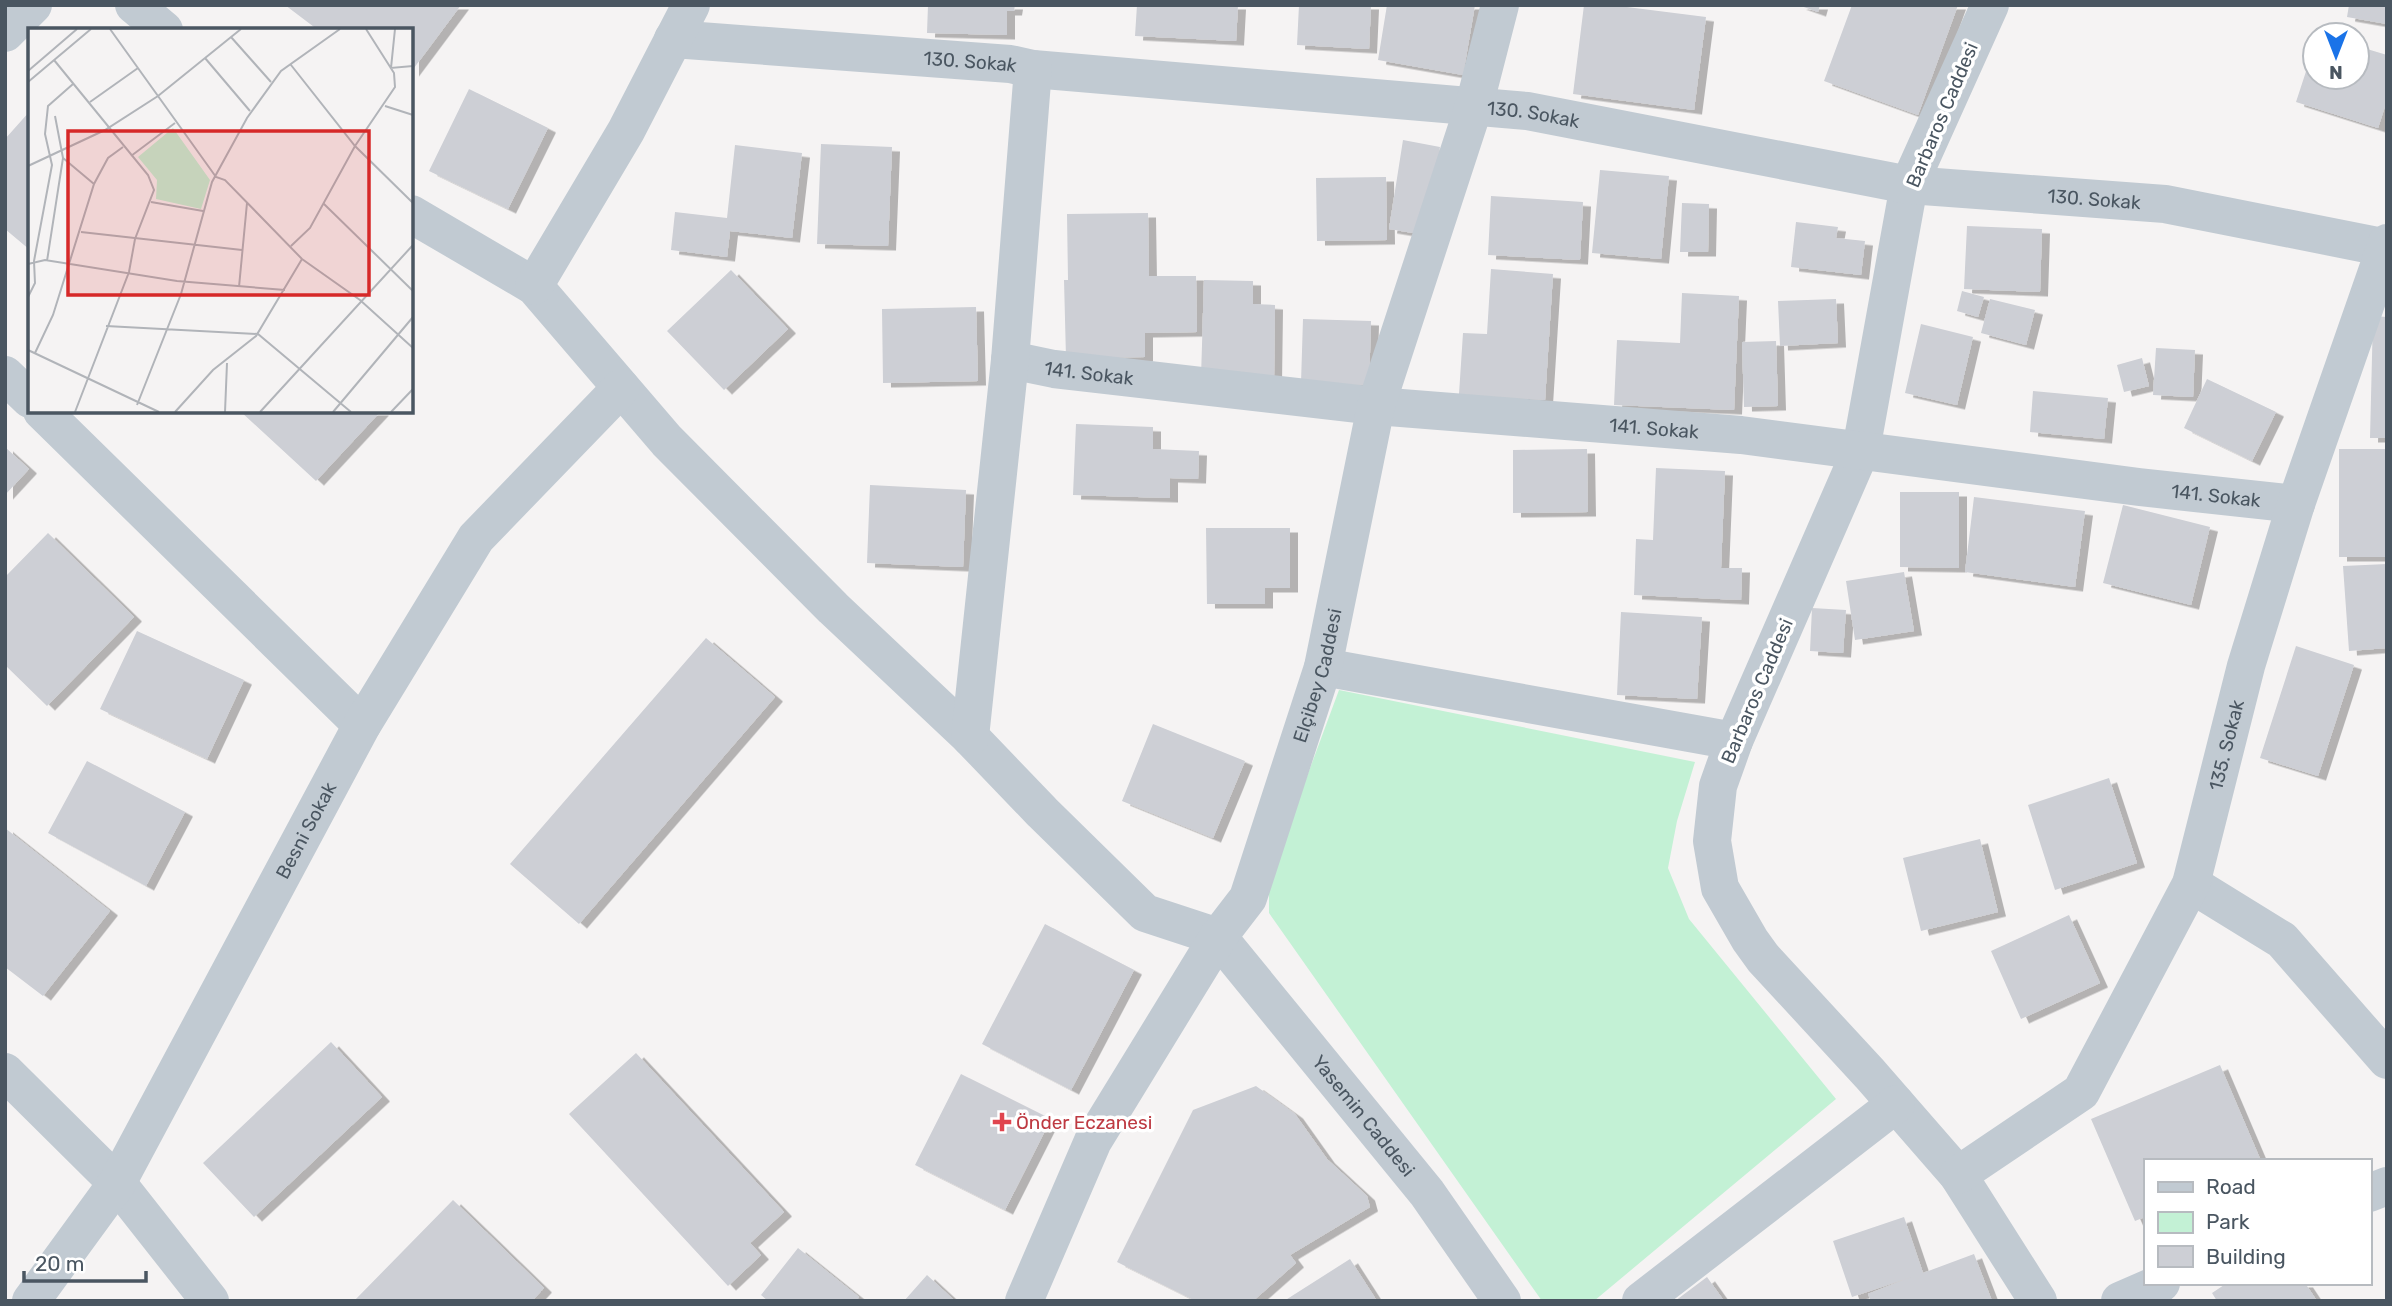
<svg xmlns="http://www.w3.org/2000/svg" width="2392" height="1306" font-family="Rubik,sans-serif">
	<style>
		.green { fill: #c3f1d5 }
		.building { fill: #cdcfd5; filter: url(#shadow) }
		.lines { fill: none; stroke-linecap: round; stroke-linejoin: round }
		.minor { stroke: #c1cad2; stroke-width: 38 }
		.health-dot { fill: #e0444e; stroke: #fff; stroke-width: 2.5 }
		.labels { text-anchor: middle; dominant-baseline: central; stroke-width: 7; stroke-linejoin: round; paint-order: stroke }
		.street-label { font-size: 19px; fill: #4a5661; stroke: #fff }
		.health-label { font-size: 19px; fill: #be3a42; stroke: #fff; text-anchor: start }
		.inset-road { fill: none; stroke: #b1b4b9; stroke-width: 2 }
		.view { fill: #d62828; fill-opacity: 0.15; stroke: #d62828; stroke-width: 3.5 }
		.inset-edge { fill: none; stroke: #4a5661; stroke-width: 3.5 }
	</style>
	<defs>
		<filter id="shadow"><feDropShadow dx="8" dy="4.5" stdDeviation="0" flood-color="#0004"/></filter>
	</defs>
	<rect width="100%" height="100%" fill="#f5f3f3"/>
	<!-- green -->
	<path class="green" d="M1339,690L1695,762L1677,821L1668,868L1689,919L1836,1099L1594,1301H1542L1269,913V879Z"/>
	<!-- building -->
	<path class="building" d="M285,5H461L411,72V30H318Z
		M928,5H1015L1014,11H1007V35L927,33Z
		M1137,5H1238L1236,41L1135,36Z
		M1299,5H1371L1369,49L1297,45Z
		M1387,5H1475L1463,75L1378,60Z
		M1584,5H1611L1706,17L1694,110L1573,94Z
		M1798,5H1820L1818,12Z
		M1852,5H1958L1918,115L1824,81Z
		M2349,5H2387V24L2347,17Z
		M2357,46L2387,55V100L2378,128L2296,102L2314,47L2315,77H2357Z
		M469,89L548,128L508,209L429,171Z
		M30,111V250L5,229V139Z
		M1403,140L1440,147L1425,235L1389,229Z
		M821,144L892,147L888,246L817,244Z
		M735,145L802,153L792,238L730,231L727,257L671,250L675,212L727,218Z
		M1600,170L1669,176L1661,259L1592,253Z
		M1386,177L1387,240L1317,241L1316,178Z
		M1491,196L1583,202L1580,260L1488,255Z
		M1682,203L1709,204L1708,252H1680Z
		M1148,213L1149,276H1196L1197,332L1145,333V357L1066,358L1064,280H1068L1067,214Z
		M1796,222L1838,227L1836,238L1865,241L1861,275L1791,267Z
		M1967,226L2042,229L2040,292L1964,289Z
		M1491,269L1553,274L1545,400L1459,394L1463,333L1487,334Z
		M731,270L788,329L724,390L667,331Z
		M1204,280L1253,281V304L1275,305L1274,379L1201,377Z
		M1962,291L1984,297L1978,317L1957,311Z
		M1682,293L1739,296L1734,410L1614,405L1617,340L1680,343Z
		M1836,299L1838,343L1780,346L1778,301Z
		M1990,299L2035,310L2026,345L1981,333Z
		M976,307L978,381L883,383L882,309Z
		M2373,316L2387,317V438H2370Z
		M1303,319L1371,321L1369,385L1301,383Z
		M1921,324L1973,337L1957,405L1905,393Z
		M1776,341L1778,406L1744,407L1742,342Z
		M2156,348L2195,350L2193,397L2153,395Z
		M2142,358L2149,386L2124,392L2117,365Z
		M2207,379L2276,412L2252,461L2184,428Z
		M2033,391L2108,398L2104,439L2030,432Z
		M240,411H381L316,481Z
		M1076,424L1153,427V449L1199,451L1198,479L1170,478V498L1073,495Z
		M5,447L29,469L5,495Z
		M1587,449L1588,512L1513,513V450Z
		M2339,449H2387V557H2339Z
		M1656,468L1725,471L1721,568H1742L1741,600L1634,595L1636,539L1653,540Z
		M870,485L966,490L963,567L867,563Z
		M1900,492H1959V568L1900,567Z
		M1974,497L2085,511L2075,587L1965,572Z
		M2123,505L2210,527L2191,605L2103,583Z
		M1206,528H1290V588H1265V604H1207Z
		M48,533L134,617L47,706L5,665V577Z
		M2387,564V648L2349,651L2343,566Z
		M1904,572L1914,631L1855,640L1846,581Z
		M1812,608L1846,610L1843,653L1810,651Z
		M1621,612L1702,617L1697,699L1617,695Z
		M137,631L244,680L207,759L100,709Z
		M706,638L775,697L579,924L510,864Z
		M2296,646L2354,665L2318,776L2260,758Z
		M1153,724L1245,761L1213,838L1122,801Z
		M87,761L185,812L146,886L48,833Z
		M2109,778L2137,863L2055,890L2028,805Z
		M5,828L110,911L43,996L5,967Z
		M1980,839L1998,912L1921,931L1903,858Z
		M2069,915L2100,983L2021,1019L1991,951Z
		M1045,924L1134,970L1071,1090L982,1044Z
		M331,1042L382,1097L254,1217L203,1163Z
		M636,1053L784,1212L750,1243L761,1255L728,1286L569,1114Z
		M2220,1065L2261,1161H2145V1217L2135,1221L2091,1119Z
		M961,1074L1051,1119L1005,1210L915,1165Z
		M1256,1086L1295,1114L1327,1159L1367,1196L1370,1207L1290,1255L1296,1263L1253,1301H1196L1117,1262L1193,1110Z
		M453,1200L544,1288L532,1301H354Z
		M1904,1217L1923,1273L1974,1254L1992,1301H1871L1868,1294L1911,1277L1852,1297L1833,1241Z
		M798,1248L859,1297L856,1301H768L761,1295Z
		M1350,1259L1377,1301H1284Z
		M927,1275L955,1301H904Z
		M1707,1277L1724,1301H1675Z
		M2227,1283H2305L2317,1301H2217L2212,1293Z"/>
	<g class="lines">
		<!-- minor -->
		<g class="minor">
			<path d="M134,5L164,30"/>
			<path d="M1990,5L1909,185L1861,450L1734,741L1718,786L1712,841L1720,888L1750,940L1763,958L1870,1074L1958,1175L2038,1301"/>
			<path d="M5,33L33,5"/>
			<path id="s1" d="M673,39L1010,64L1033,69L1527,111L1909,185L2165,204L2387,248"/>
			<path id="s2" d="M411,214L534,286L667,441L833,608L970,737L1042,812L1145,913L1218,937L1427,1193L1502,1301"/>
			<path d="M534,286L626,131L691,5"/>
			<path id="s3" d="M1010,360L1054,369L1376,406L1741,435L2139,487L2296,504"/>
			<path d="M5,375L30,399"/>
			<path d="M42,411L362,725"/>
			<path d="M1323,667L1734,741"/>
			<path d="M970,737L1010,360L1033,69"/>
			<path d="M2191,884L2282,940L2387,1060"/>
			<path d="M5,1072L117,1183L210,1301"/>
			<path id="s4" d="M1958,1175L2081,1092L2191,884L2246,666L2296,504L2387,243"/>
			<path d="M2369,1193L2387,1186"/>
			<path id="s5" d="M31,1301L117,1183L362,725L476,538L621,388"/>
			<path id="s6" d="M1024,1301L1093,1141L1218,937L1248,898L1323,667L1376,406L1474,106L1500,5"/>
			<path d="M1641,1301L1896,1104"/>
			<path d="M2120,1301L2161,1283"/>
		</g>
	</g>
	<!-- markers -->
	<path class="health-dot" d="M998.5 1111.5h7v7h7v7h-7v7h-7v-7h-7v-7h7z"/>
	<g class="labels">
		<!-- street labels -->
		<g class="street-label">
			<text stroke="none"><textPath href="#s1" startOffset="298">130. Sokak</textPath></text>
			<text stroke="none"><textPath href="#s1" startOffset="864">130. Sokak</textPath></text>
			<text transform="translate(1942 115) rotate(-67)">Barbaros Caddesi</text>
			<text stroke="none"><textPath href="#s1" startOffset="1432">130. Sokak</textPath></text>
			<text stroke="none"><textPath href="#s3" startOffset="80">141. Sokak</textPath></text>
			<text stroke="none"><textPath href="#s3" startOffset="648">141. Sokak</textPath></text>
			<text stroke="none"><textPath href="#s3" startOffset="1214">141. Sokak</textPath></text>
			<text stroke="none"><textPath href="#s6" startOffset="696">Elçibey Caddesi</textPath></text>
			<text transform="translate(1757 691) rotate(-67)">Barbaros Caddesi</text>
			<text stroke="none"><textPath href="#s4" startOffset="527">135. Sokak</textPath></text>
			<text stroke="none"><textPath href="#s5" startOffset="546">Besni Sokak</textPath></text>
			<text stroke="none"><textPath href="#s2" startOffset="1326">Yasemin Caddesi</textPath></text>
		</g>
		<!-- health labels -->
		<g class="health-label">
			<text x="1016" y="1122">Önder Eczanesi</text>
		</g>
	</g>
	<!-- overview -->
	<g transform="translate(28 28)">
		<rect width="385" height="385" fill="#f5f3f3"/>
		<path d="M145,100L182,152L173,181L128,171L129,152L110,129Z" fill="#c3f1d5"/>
		<path class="inset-road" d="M82,1L188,149L197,152L274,231L332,272L385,320M367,1L363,40L385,38M203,9L243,54M177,30L222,83M26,32L120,147L126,162L107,211L101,244L47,384M263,37L327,118L385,175M0,43L49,1M0,54L63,1M62,74L110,40M357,78L385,87M103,128L147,95M35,130L66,156M0,138L77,102L130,68L213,1M123,174L175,183M296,176L385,263M53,204L214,222M263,218L282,200L327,118L367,59L366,45L338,1M19,233L35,130L27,88M0,236L17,232L149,253L257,262M211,259L219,175M0,269L7,255L6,233L24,137L17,106L20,78L45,56M78,298L230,306L323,384M0,322L131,384M7,325L25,287L66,156L80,130L95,119M109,377L153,266L184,154L219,90L253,43L312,1M147,384L185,342L228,308L274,231M197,384L199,335M232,384L385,217M305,384L385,289M363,384L385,361"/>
		<path class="view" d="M40,103H341V267H40Z"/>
		<rect width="385" height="385" class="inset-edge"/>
	</g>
	<!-- border -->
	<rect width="2392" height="1306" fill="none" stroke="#4a5661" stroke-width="14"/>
	<!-- legend -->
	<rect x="2144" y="1159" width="228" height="126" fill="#ffffff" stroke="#b7bbc0" stroke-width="2"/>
	<rect x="2158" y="1182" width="35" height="10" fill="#c1cad2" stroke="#b7bbc0" stroke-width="2"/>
	<text x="2206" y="1194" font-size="21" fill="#4a5661">Road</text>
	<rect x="2158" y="1212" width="35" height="21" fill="#c3f1d5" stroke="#b7bbc0" stroke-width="2"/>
	<text x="2206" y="1229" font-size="21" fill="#4a5661">Park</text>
	<rect x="2158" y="1246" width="35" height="21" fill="#cdcfd5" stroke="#b7bbc0" stroke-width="2"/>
	<text x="2206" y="1264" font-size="21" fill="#4a5661">Building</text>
	<!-- north arrow -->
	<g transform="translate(2336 56) rotate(180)"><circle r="33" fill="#ffffff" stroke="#b7bbc0" stroke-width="2"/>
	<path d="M0-5L12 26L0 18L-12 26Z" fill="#1a73e8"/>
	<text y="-10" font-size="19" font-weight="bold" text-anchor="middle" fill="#4a5661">N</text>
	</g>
	<!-- scale -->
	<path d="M24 1271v10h122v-10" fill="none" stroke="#4a5661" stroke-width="3.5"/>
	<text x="35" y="1271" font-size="21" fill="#4a5661" stroke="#ffffff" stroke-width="5" paint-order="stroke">20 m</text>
</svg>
